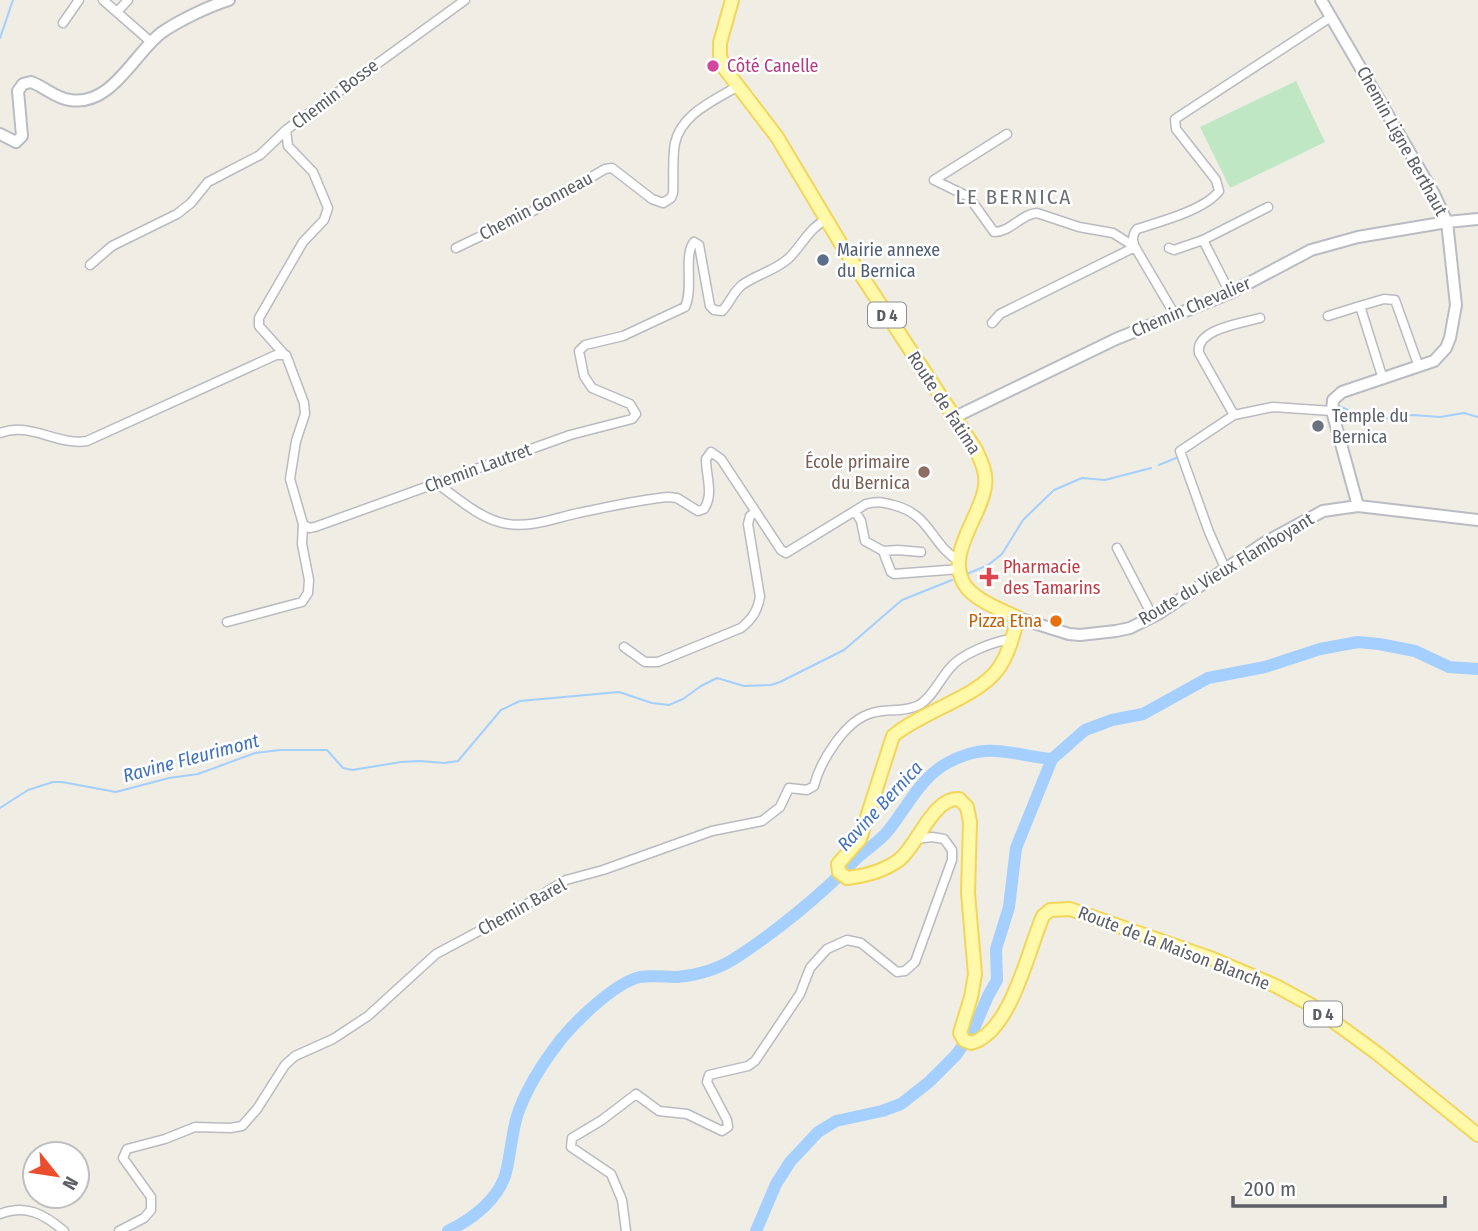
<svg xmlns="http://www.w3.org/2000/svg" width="1478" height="1231" font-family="'Fira Sans Condensed',sans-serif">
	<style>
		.grass { fill: #c0e7c4 }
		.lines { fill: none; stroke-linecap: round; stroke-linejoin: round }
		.stream { stroke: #a4cfff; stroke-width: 2 }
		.river { stroke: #a4cfff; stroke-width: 12 }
		.street-casing { stroke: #b9bbc0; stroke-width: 11 }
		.secondary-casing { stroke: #b9bcc2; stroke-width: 14 }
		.primary-casing { stroke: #f3d659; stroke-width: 16 }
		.street { stroke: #fff; stroke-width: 8 }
		.secondary { stroke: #fff; stroke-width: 10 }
		.primary { stroke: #fff9a9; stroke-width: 12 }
		.hotel-dot { fill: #d1479c; stroke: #fff; stroke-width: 2.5 }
		.service-dot { fill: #5c6f8a; stroke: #fff; stroke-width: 2.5 }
		.worship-dot { fill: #6b7280; stroke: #fff; stroke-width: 2.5 }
		.education-dot { fill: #8d6e63; stroke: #fff; stroke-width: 2.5 }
		.health-dot { fill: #e0444e; stroke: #fff; stroke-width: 2.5 }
		.food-dot { fill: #e8710a; stroke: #fff; stroke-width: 2.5 }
		.labels { text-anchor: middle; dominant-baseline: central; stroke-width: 5; stroke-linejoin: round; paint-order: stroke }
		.shield { fill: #fff; stroke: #8d8f93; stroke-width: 2 }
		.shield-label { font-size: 16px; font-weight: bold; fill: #5c5f65 }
		.hotel-label { font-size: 18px; fill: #b23c85; stroke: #fff; text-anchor: start }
		.street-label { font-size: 18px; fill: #5c5f65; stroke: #fff }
		.service-label { font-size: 18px; fill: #4e5e75; stroke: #fff; text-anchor: start }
		.worship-label { font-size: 18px; fill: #5b616d; stroke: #fff; text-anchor: start }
		.education-label { font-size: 18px; fill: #785e54; stroke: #fff; text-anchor: end }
		.health-label { font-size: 18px; fill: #be3a42; stroke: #fff; text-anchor: start }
		.food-label { font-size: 18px; fill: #c56008; stroke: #fff; text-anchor: end }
		.water-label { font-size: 19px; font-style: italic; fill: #4172bc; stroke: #fff }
		.quarter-label { font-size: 21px; letter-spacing: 2px; fill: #6d7177; stroke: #fff }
	</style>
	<rect width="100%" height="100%" fill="#efede4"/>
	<!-- grass -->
	<path class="grass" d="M1296,81L1325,142L1230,188L1200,127Z"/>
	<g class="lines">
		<!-- stream -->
		<path class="stream" d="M0,38L13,0
			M1257,406L1274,403L1282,404
			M1312,406H1327
			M1339,406L1348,410L1361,422L1413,415L1440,417L1464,413L1478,417
			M1159,465L1176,458
			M967,574L988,565L1002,554L1023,520L1054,490L1082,478L1105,480L1151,468
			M0,808L28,790L53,782H62L116,792L169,778L198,774L255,753L280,750H327L343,768L352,770L401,762L420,761L444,763L458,761L501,710L520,701L619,692L652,703L669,705L683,699L701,686L717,678L744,686L771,685L780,682L844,650L902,600L952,580"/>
		<!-- river -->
		<path class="river" d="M448,1231C473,1219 502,1197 507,1168C511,1150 512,1133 517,1116C526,1088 544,1061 562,1038C578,1019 616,982 640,977C653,975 665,977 677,977C699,975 719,969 737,957C777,931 822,894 855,860C865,850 878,843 887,832C907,808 920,777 949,762C990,741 1010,755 1052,759L1085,730L1112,720L1143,714L1208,678L1265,667L1320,649L1358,642L1379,644L1415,651L1449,667L1478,669
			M756,1231L776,1184L790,1162L818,1132L836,1121L882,1111L901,1104L929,1082L956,1055L973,1031L988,996L997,980L996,949L1009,907L1016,848L1052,759"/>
		<defs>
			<path id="street" d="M103,0L151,42
				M117,12L128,0
				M63,23L79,0
				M1007,134L934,180L969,197L994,232C1011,232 1021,214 1037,213L1079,227L1113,233L1135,247
				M456,248L535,210L605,169L612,168L652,199L663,203L671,198L673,193C674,177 672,159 675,143C682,113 714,101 738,86
				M1169,248L1174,250L1203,240
				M90,265L112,246L177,214L191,203L208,182L260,155L286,130
				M1230,293L1203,240L1268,207
				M1175,315L1135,247C1132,240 1132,235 1137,229C1159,222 1205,210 1219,191L1216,180L1176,129L1175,119L1331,17
				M1328,316L1360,306
				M992,323L1000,314L1135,247
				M284,354L259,326V318L303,242L324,220L328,208L313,172L288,146L286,130L465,0
				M1383,379L1360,306L1384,299L1395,300L1419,367
				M1234,415L1199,353C1195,329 1242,323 1260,318
				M0,433C30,421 57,446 87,441L276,355H286L304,403L305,414L296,441L290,479L303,524L302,544L309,580L308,593L302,602L227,622
				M436,483C455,496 477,516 499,522C526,530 552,519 578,513C608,507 637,500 668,497L677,498L698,511L704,509C714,494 706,477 706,459L711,452L721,459L781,550L786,553L866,504C876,501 882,502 893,505C931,514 931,545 959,561
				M855,511L861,521L865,541L883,551L898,550L921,552
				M303,524L309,528L315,527L570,435L632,419L636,414L630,404L592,388L584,376L579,351L585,345L623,336L685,307C694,288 683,255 694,242L699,245L710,306L714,310L722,311C730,303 733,292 742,285C757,274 775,271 789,258C803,244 809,228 827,219
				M1117,548L1153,617
				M883,551L891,572L894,574L960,569
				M1225,568L1209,532L1180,451L1234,415L1273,407L1332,411
				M624,647L645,662H658L741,628C752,619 757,612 760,597L748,524L750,516L755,512
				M0,1214C26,1204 44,1214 64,1231
				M119,1231L144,1218L151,1210V1197L123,1158L127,1149L165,1139L195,1127L230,1128L242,1126L257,1109L285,1065L295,1056L333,1039L368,1016L436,954L509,915L566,880L603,870L712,831L762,821L780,807L789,788L807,790L814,786C820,762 845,720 872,713C887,708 904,713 919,705C932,698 940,679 950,668C961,654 994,641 1012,639
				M626,1231L622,1200L611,1174L571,1147L572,1138L602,1120L636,1094L659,1111L687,1114L722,1131L728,1127L727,1120L707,1082L709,1075L748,1066L755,1061L800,994L810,968L827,949L847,940L861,943L897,972L905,971L915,962L952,860V850L944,839L932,837L916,839"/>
			<path id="secondary" d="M1321,0L1434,194L1447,222L1456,305L1450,338L1446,348L1434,361L1342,392L1333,400L1332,411L1358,506
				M0,134L16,142L22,136L18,91L23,84L31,82C45,87 55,98 70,100C111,107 134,54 161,33C178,21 209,6 229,0
				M955,417L1116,339L1230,293L1311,250L1358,237L1447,222L1478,219
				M1018,618L1069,634L1080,635L1116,631L1130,628L1158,614L1264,543L1323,511L1358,506L1478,520"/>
			<path id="primary" d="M732,0L720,43V56L725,69L777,137L844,249L976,450C981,461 987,473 985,486C982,516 942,557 967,588C979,602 1002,610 1018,618C1013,635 1009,654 998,669C978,697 921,712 893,736L860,839L838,864L839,872L847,878C865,876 884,871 899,860C918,845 933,797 959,799L967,807L970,822L968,893L975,974L971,997L960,1033L964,1040L971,1043C1011,1033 1028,950 1043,916L1050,910L1070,909L1213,959L1276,986L1311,1005L1378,1054L1478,1135"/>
		</defs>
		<!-- street casing -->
		<use href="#street" class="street-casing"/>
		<!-- secondary casing -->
		<use href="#secondary" class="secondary-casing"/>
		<!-- primary casing -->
		<use href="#primary" class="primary-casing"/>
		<!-- street -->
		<use href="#street" class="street"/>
		<!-- secondary -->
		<use href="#secondary" class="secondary"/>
		<!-- primary -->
		<use href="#primary" class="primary"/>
	</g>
	<!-- markers -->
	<circle class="hotel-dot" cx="713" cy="66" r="7"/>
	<circle class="service-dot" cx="823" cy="260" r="7"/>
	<circle class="worship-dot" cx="1318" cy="426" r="7"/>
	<circle class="education-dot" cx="924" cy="472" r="7"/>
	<path class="health-dot" d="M985.5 566.5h7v7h7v7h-7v7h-7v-7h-7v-7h7z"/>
	<circle class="food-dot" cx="1056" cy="621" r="7"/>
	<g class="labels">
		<!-- shield labels -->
		<g class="shield">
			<rect x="868" y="302.5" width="38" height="25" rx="5"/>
			<rect x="1304" y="1001.5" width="38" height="25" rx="5"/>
		</g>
		<g class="shield-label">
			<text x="887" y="315">D 4</text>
			<text x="1323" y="1014">D 4</text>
		</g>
		<!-- hotel labels -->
		<g class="hotel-label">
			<text x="727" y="66">Côté Canelle</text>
		</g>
		<!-- street labels -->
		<g class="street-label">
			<text transform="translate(335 94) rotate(-37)">Chemin Bosse</text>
			<text transform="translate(1402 141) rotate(61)">Chemin Ligne Berthaut</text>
			<text transform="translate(536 206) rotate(-28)">Chemin Gonneau</text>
			<text transform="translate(1191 307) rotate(-23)">Chemin Chevalier</text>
			<text transform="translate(944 403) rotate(57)">Route de Fatima</text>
			<text transform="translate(478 468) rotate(-20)">Chemin Lautret</text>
			<text transform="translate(1226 569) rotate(-31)">Route du Vieux Flamboyant</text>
			<text transform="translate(522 907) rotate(-29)">Chemin Barel</text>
			<text transform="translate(1174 948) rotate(21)">Route de la Maison Blanche</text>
		</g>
		<!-- service labels -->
		<g class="service-label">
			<text x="837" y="250">Mairie annexe<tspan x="837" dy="21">du Bernica</tspan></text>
		</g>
		<!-- worship labels -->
		<g class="worship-label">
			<text x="1332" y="416">Temple du<tspan x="1332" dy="21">Bernica</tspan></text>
		</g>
		<!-- education labels -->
		<g class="education-label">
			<text x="910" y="462">École primaire<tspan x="910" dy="21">du Bernica</tspan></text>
		</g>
		<!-- health labels -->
		<g class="health-label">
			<text x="1003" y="567">Pharmacie<tspan x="1003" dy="21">des Tamarins</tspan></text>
		</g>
		<!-- food labels -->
		<g class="food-label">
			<text x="1042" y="621">Pizza Etna</text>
		</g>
		<!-- water labels -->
		<g class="water-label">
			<text transform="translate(191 758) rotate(-15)">Ravine Fleurimont</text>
			<text transform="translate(880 806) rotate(-47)">Ravine Bernica</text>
		</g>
		<!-- quarter labels -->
		<g class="quarter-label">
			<text x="1014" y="197">LE BERNICA</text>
		</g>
	</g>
	<!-- north arrow -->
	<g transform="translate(56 1175) rotate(120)"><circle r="33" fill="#ffffff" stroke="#bebfc1" stroke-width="2"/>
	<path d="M0-5L12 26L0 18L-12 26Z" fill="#eb4e2d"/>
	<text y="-10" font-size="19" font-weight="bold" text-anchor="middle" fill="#5c5f65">N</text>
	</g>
	<!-- scale -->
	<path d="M1233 1196v10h212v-10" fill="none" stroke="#5c5f65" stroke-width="3.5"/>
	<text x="1244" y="1196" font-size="21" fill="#5c5f65" stroke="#ffffff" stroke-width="5" paint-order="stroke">200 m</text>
</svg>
